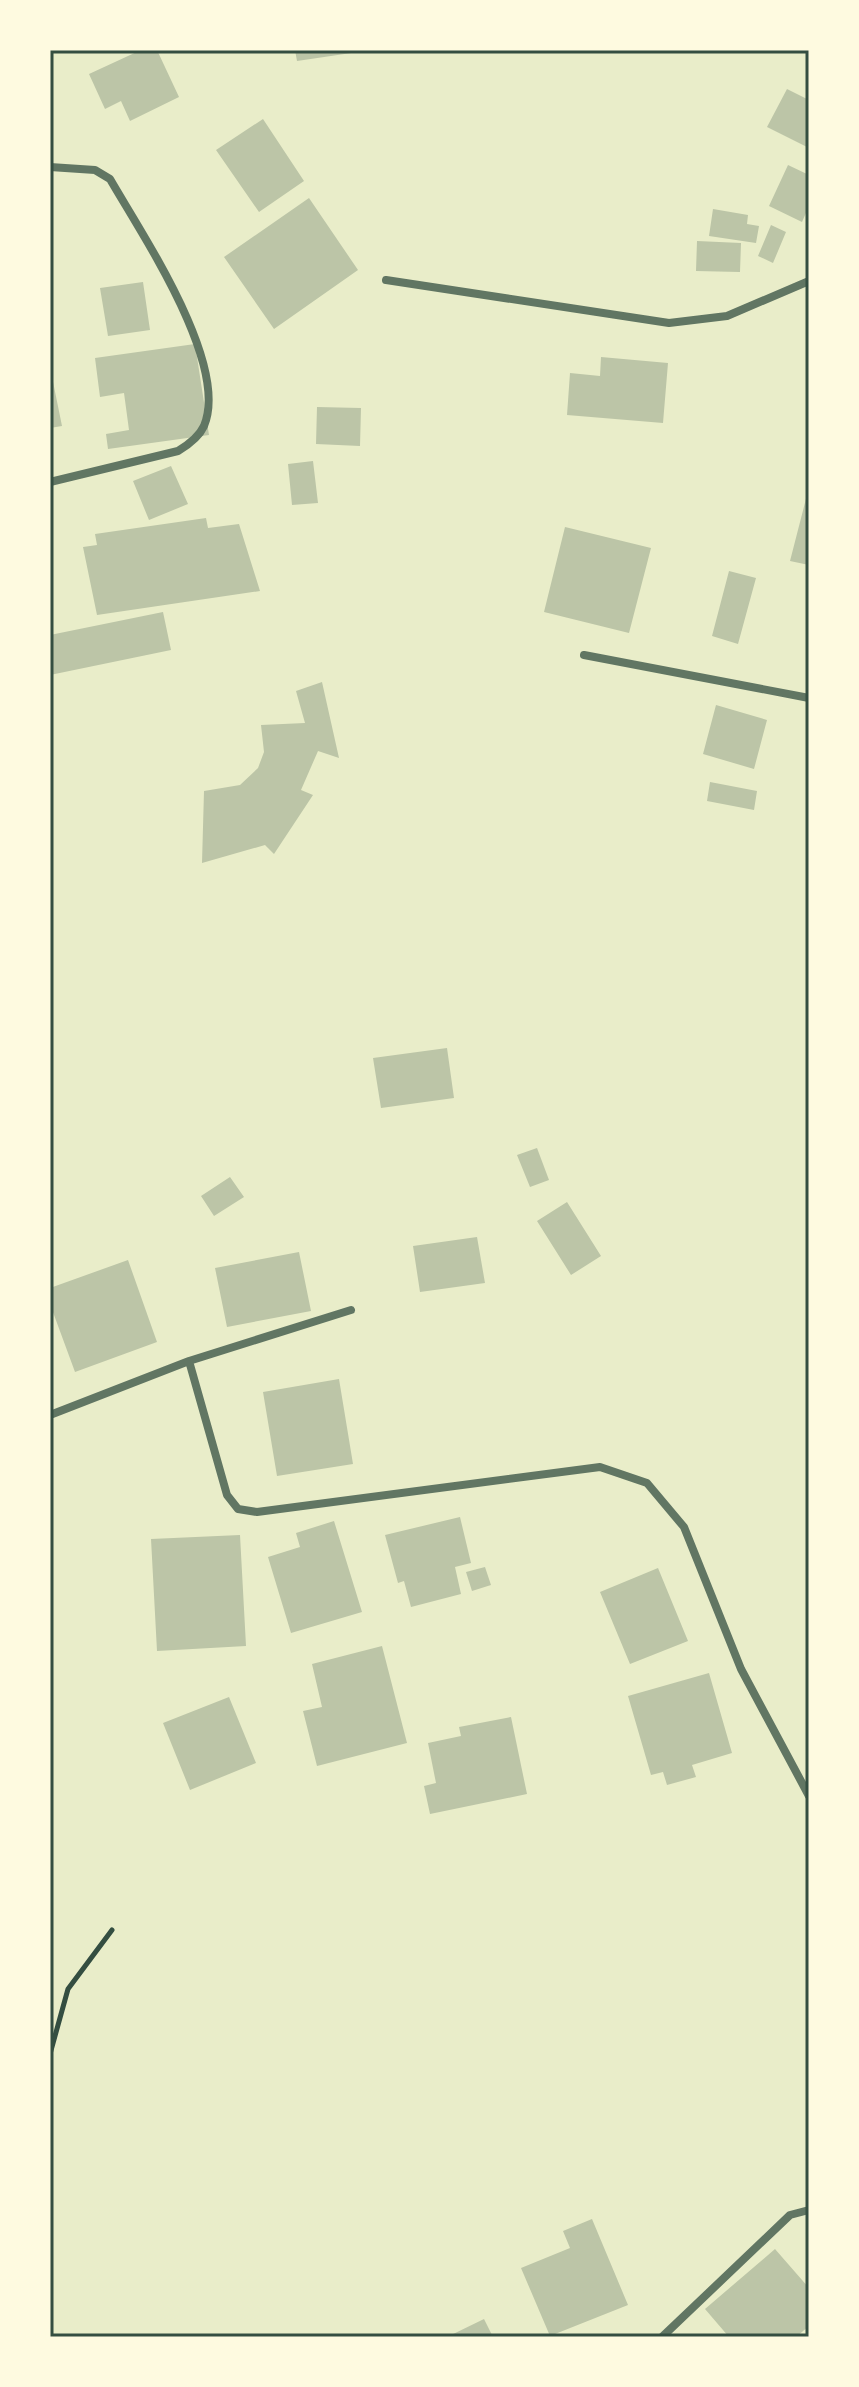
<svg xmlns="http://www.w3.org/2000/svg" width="859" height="2387" font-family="Rubik,sans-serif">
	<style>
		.building { fill: #bcc5a7 }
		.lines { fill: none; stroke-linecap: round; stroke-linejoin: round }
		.path { stroke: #344e41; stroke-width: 5 }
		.minor { stroke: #617663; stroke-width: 8 }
		.neatline { fill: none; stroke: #344e41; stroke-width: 3 }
	</style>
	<rect width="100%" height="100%" fill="#e9edc9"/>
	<!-- building -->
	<path class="building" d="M141,50H157L179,97L130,121L121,101L105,109L89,74Z
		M295,50H358V52L297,61Z
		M787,89L809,100V148L767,127Z
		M263,119L304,181L259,212L216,150Z
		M788,165L809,175V206L802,222L769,206Z
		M309,198L358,270L274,329L224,257Z
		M713,209L748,215L747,224L759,226L756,243L709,236Z
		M771,225L786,232L773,263L758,256Z
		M697,241L741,243L740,272L696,271Z
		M143,282L150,330L108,336L100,288Z
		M195,344L209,435L108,449L106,434L129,430L124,393L100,397L95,358Z
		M601,357L668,363L663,423L567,415L570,373L600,376Z
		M50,367L62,426L50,428Z
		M317,407L361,408L360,446L316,444Z
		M313,461L318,503L292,505L288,464Z
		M171,466L188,504L149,520L133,481Z
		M808,491H809V565L790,561Z
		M206,518L208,528L239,524L260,591L97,615L83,547L97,545L95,534Z
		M565,527L651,548L629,633L544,612Z
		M729,571L756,578L738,644L712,636Z
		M163,612L171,650L50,675V635Z
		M322,682L339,758L318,751L301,790L313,795L274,854L265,845L202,863L204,791L240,785L258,768L264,752L261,725L305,723L296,691Z
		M716,705L767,720L754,769L703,754Z
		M710,782L757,791L754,810L707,801Z
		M447,1048L454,1098L381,1108L373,1058Z
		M537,1148L549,1180L530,1187L517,1155Z
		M230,1177L244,1197L214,1216L201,1196Z
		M567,1202L601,1256L571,1275L537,1221Z
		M477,1237L485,1283L420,1292L413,1246Z
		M299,1252L311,1311L227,1327L215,1268Z
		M128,1260L157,1342L75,1372L50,1304V1288Z
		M339,1379L353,1464L277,1476L263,1392Z
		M460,1517L471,1563L455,1567L461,1594L411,1607L404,1581L398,1583L385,1535Z
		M334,1521L362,1612L291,1633L268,1557L300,1547L296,1533Z
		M240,1535L246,1646L157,1651L151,1539Z
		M485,1567L491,1585L472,1591L466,1572Z
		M658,1568L688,1641L630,1664L600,1592Z
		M382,1646L407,1743L317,1766L303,1711L322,1707L312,1664Z
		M709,1673L732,1753L692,1765L696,1777L667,1785L663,1772L651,1775L628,1696Z
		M229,1697L256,1763L190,1790L163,1723Z
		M511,1717L527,1794L430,1814L424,1786L436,1783L428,1743L461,1736L459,1727Z
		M592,2219L628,2305L550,2336L521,2268L570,2248L563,2231Z
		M775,2249L809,2288V2326L796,2337H729L705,2309Z
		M484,2319L493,2337H447Z"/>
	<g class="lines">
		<!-- path -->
		<path class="path" d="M50,2054L68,1989L112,1930"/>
		<!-- minor -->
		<path class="minor" d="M50,167L95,170L110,179C141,233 230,364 204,426C199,437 188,445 178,451L50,482
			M386,280L669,323L727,316L809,281
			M584,655L809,698
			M189,1361L227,1495L238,1509L257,1512L600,1467L647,1483L684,1527L741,1669L809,1796
			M50,1415L189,1361L351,1310
			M662,2337L790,2215L809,2210"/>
	</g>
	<!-- border -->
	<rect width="859" height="2387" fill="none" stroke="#fefae0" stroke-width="104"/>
	<rect x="52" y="52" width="755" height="2283" class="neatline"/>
</svg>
